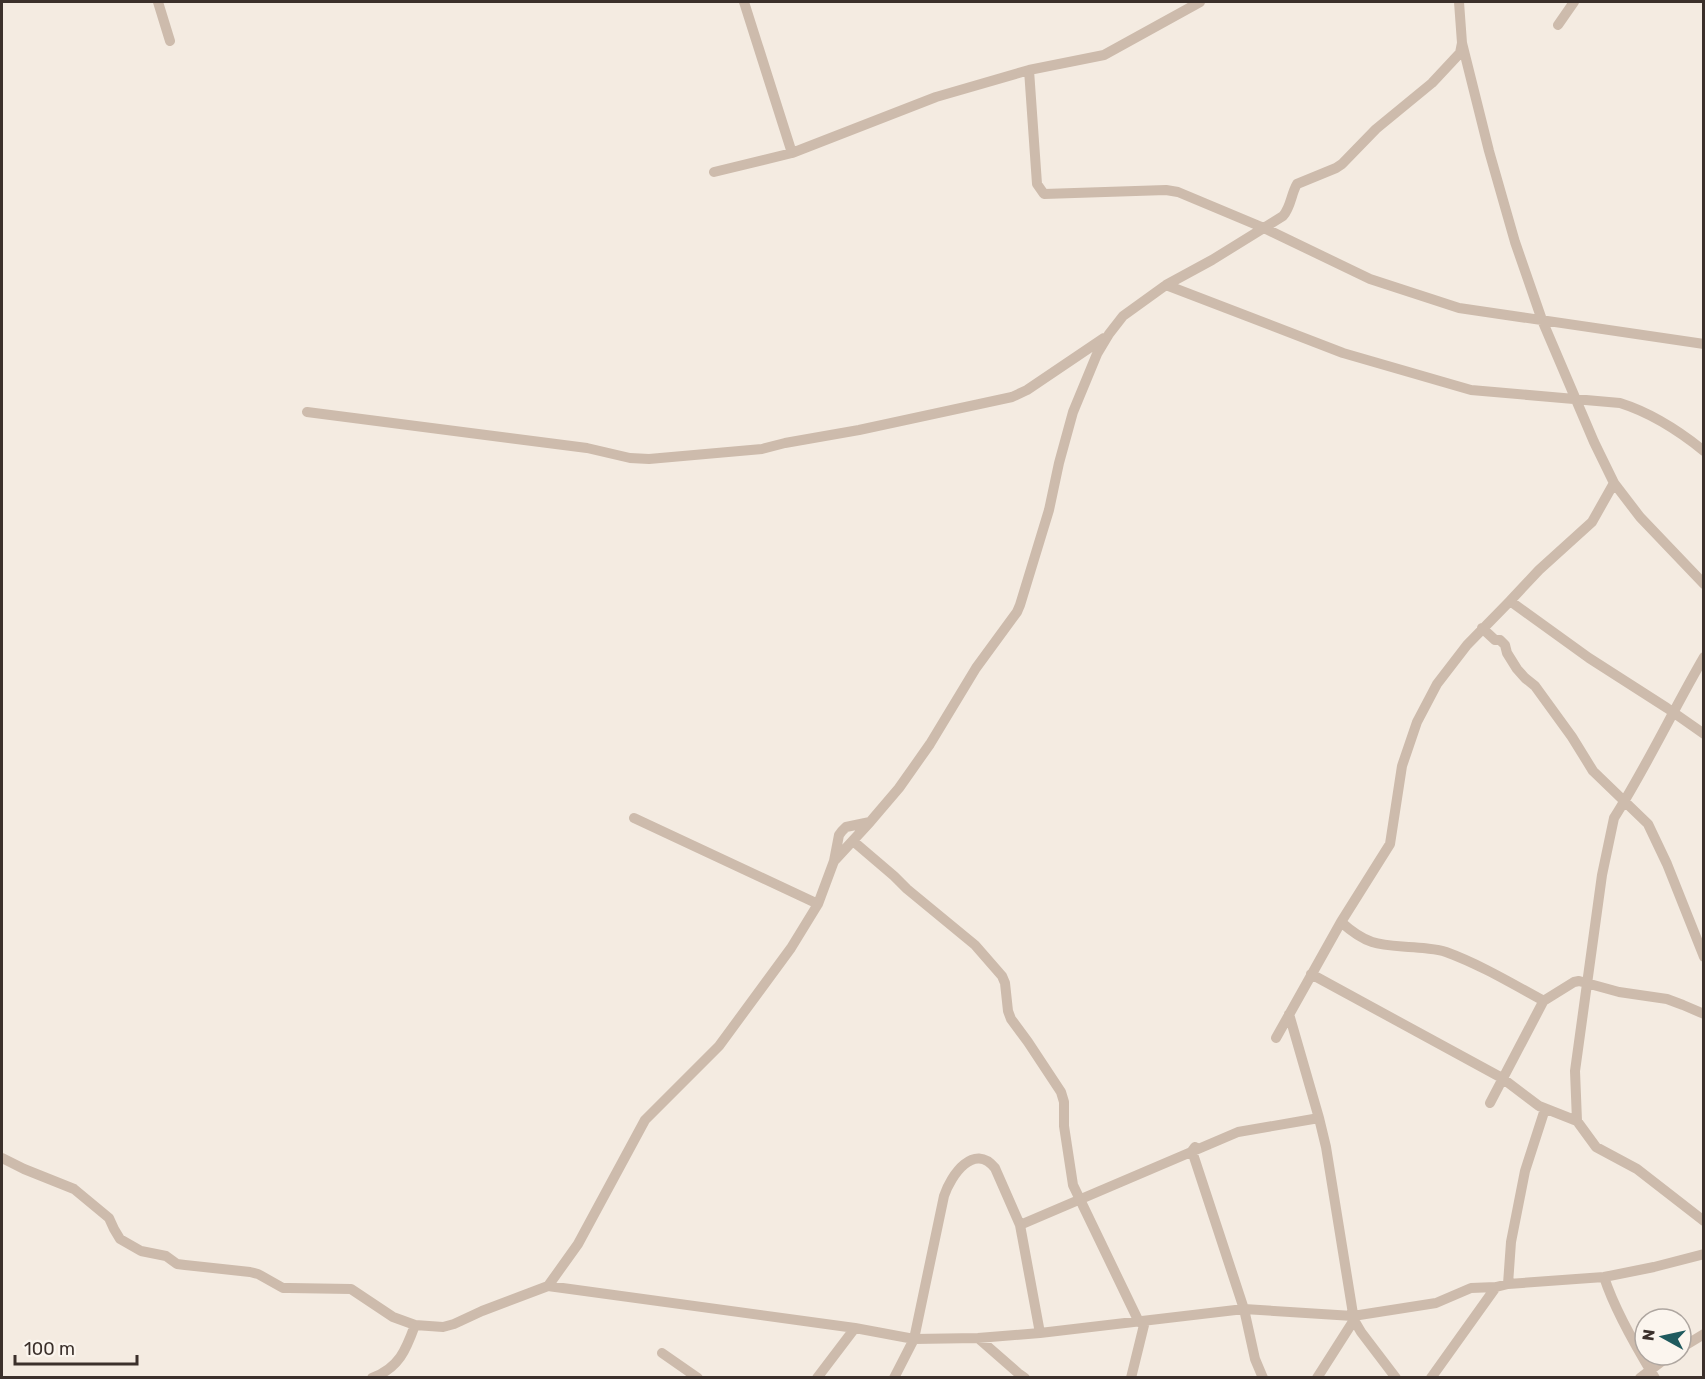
<svg xmlns="http://www.w3.org/2000/svg" width="1705" height="1379" font-family="Rubik,sans-serif">
	<style>
		.lines { fill: none; stroke-linecap: round; stroke-linejoin: round }
		.minor { stroke: #cdbbac; stroke-width: 10 }
	</style>
	<rect width="100%" height="100%" fill="#f4ebe1"/>
	<g class="lines">
		<!-- minor -->
		<path class="minor" d="M158,2L170,41
			M744,2L792,153
			M1558,25L1574,2
			M1462,43L1489,151L1515,242L1542,320L1594,442L1614,483L1640,517L1704,584
			M1029,70L1037,184L1044,194L1166,190L1178,192L1264,228L1370,279L1459,308L1704,344
			M714,172L792,153L936,97L1029,70L1104,55L1200,2
			M1166,285L1343,353L1471,390L1620,403C1652,413 1678,430 1704,451
			M307,412L587,448L630,458L649,459L762,449L785,443L859,430L1012,397L1027,390L1104,338
			M1614,483L1592,522L1539,570L1510,601L1589,658L1667,708L1704,734
			M1482,628L1495,640H1500L1505,645L1507,653L1517,669L1525,678L1535,686L1572,737L1593,771L1648,824L1667,864L1704,957
			M1704,657C1673,710 1647,766 1614,818L1602,875L1575,1071L1577,1121L1596,1147L1637,1169L1704,1221
			M634,818L818,904
			M853,841L894,876L907,889L975,945L1002,976L1005,983L1008,1011L1011,1019L1028,1042L1061,1092L1064,1102V1126L1073,1185L1139,1322
			M835,860L870,822
			M1341,922C1372,950 1385,944 1423,948C1430,949 1438,949 1446,952C1479,964 1511,983 1542,1000H1545L1574,982L1579,981L1619,992L1667,999L1683,1005L1704,1014
			M1311,974L1502,1078L1539,1106L1577,1121
			M1289,1014L1319,1118L1326,1147L1354,1320L1361,1332L1396,1378
			M1276,1038L1341,922L1390,844L1402,766L1417,722L1437,684L1467,645L1510,601
			M1490,1103L1544,1000
			M1195,1147L1192,1151L1244,1309L1255,1359L1263,1378
			M2,1158L24,1169L74,1189L109,1218L114,1229L120,1239L141,1251L166,1256L177,1264L185,1265L250,1272L258,1274L283,1288H289L351,1289L393,1317L415,1325L443,1327L454,1324L482,1311L548,1286L855,1328L914,1339L978,1338L1040,1333L1244,1309L1353,1316L1436,1303L1471,1288L1496,1287L1508,1284L1604,1277L1654,1267L1704,1254
			M1020,1225L1238,1132L1319,1118
			M1604,1277C1615,1311 1636,1347 1655,1378
			M1508,1284L1511,1242L1525,1171L1545,1109
			M548,1286L578,1244L645,1120L719,1046L791,948L818,904L834,861L839,835L842,831L846,827L870,822L899,788L930,744L976,668L1017,612L1020,605L1049,510L1059,463L1073,412L1097,354L1109,334L1123,316L1166,285L1212,260L1283,216C1291,207 1291,194 1297,184L1336,168L1342,164L1376,129L1432,83L1460,53L1462,43L1459,2
			M978,1338L1018,1373L1025,1378
			M1681,1348L1704,1334
			M662,1353L698,1378
			M372,1378C399,1368 406,1350 415,1325
			M817,1378L855,1328
			M894,1378L914,1339L944,1196C951,1175 974,1142 995,1168L1020,1225L1040,1333
			M1131,1378L1145,1321
			M1317,1378L1354,1320
			M1431,1378L1496,1287
			M1640,1378L1670,1355"/>
	</g>
	<!-- border -->
	<rect width="1705" height="1379" fill="none" stroke="#3b302b" stroke-width="6"/>
	<!-- north arrow -->
	<g transform="translate(1663 1337) rotate(278)"><circle r="28" fill="#fbf5ee" stroke="#aea6a0" stroke-width="1.5"/>
	<path d="M0-4.5L10 22L0 15L-10 22Z" fill="#1f5a5e"/>
	<text y="-9" font-size="16" font-weight="bold" text-anchor="middle" fill="#3b302b">N</text>
	</g>
	<!-- scale -->
	<path d="M15 1355v9h122v-9" fill="none" stroke="#3b302b" stroke-width="3"/>
	<text x="24" y="1355" font-size="18" fill="#3b302b" stroke="#fbf5ee" stroke-width="4.5" paint-order="stroke">100 m</text>
</svg>
